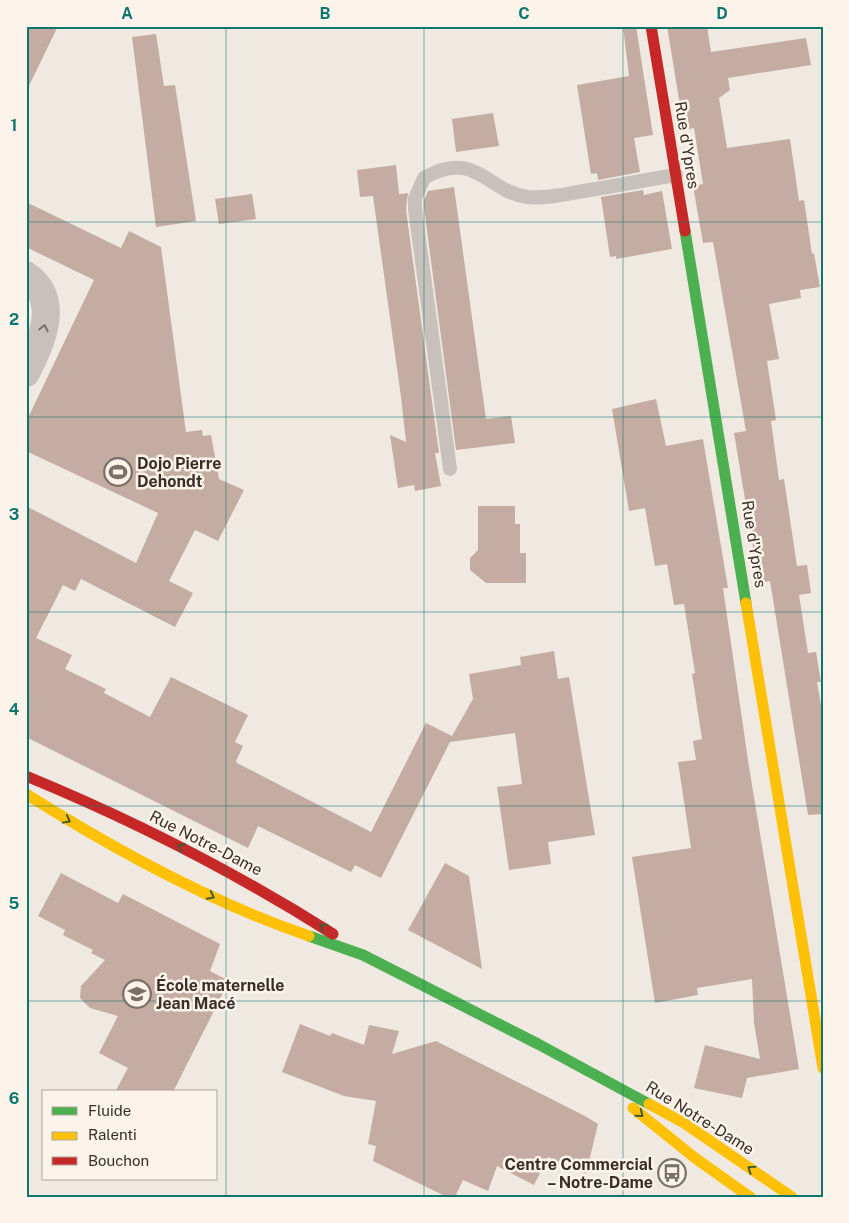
<svg xmlns="http://www.w3.org/2000/svg" width="849" height="1223" font-family="'Public Sans',sans-serif">
	<style>
		.building { fill: #c4aca2 }
		.lines { fill: none; stroke-linecap: round; stroke-linejoin: round }
		.lane { stroke: #c8c1bb; stroke-width: 14 }
		.street { stroke: #c8c1bb; stroke-width: 28 }
		.fast { stroke: #4caf50; stroke-width: 11 }
		.slow { stroke: #ffc107; stroke-width: 11 }
		.jam { stroke: #c62828; stroke-width: 11 }
		.oneway { stroke: #7a706a }
		.oneway2 { stroke: #405b36 }
		.grid { fill: none; stroke: #0f766e; stroke-width: 1; stroke-opacity: 0.55 }
		.labels { text-anchor: middle; dominant-baseline: central; stroke-width: 5; stroke-linejoin: round; paint-order: stroke }
		.street-label { font-size: 16px; fill: #3a2e28; stroke: #fcf3ea }
		.poi-label { font-size: 16px; font-weight: bold; fill: #3a2e28; stroke: #fcf3ea; text-anchor: start }
		.neatline { fill: none; stroke: #0f766e; stroke-width: 2 }
		.grid-label { font-size: 16px; text-anchor: middle; font-weight: bold; fill: #0f766e }
	</style>
	<rect width="100%" height="100%" fill="#efe9e2"/>
	<!-- building -->
	<path class="building" d="M26,26H58L26,92Z
		M623,26H636L653,135L634,138L640,172L598,180L597,173L591,174L577,85L629,76Z
		M667,26H707L711,52L806,38L811,65L728,78L730,90L719,98L727,148L790,139L799,201L804,200L812,254L814,253L820,287L800,290L801,298L769,304L779,359L767,361L776,420L771,421L779,480L784,479L797,566L807,565L811,593L799,595L808,653L816,652L821,682H817L823,716V814L808,815L770,581L759,583L734,433L746,431L713,242L703,243L693,186L703,184L694,128L684,130Z
		M156,34L164,86L175,85L196,221L156,227L132,37Z
		M493,113L499,146L456,152L452,119Z
		M396,165L399,194L408,193L406,210L439,453H435L441,486L415,491L414,485L398,488L390,435L406,442L401,397L373,196L360,197L357,170Z
		M454,187L486,419L511,416L515,443L456,450L424,208V200L428,191Z
		M643,190L644,195L662,191L672,249L616,259V256L610,257L601,197Z
		M252,194L256,219L219,224L215,199Z
		M26,202L121,248L129,231L161,247L186,432L202,430L203,436L211,435L219,479L244,490L218,541L195,530L169,581L193,593L175,627L81,579L75,591L63,585L36,638L72,655L65,669L106,689L104,693L150,717L171,677L248,715L235,742L243,746L236,761L237,763L371,832L426,723L452,736L473,699L469,674L521,665L520,657L554,651L558,679L569,677L595,835L548,842L551,864L509,870L497,787L522,784L515,733L450,742L381,878L355,865L351,872L258,826L248,848L26,737V506L136,563L158,513L26,451V422L94,280L26,247Z
		M656,399L666,446L703,439L728,588H723L749,767L799,1069L747,1078L742,1098L694,1088L705,1045L760,1059L754,1023L752,979L697,988L698,995L655,1003L632,857L691,848L678,762L696,760L693,741L702,739L692,674L695,673L684,604L674,605L667,564L655,566L645,508L629,511L612,409Z
		M478,506H515V524H520V553H526V583H486L470,570V558L478,550Z
		M445,863L469,876L482,969L408,930Z
		M61,873L118,903L123,894L220,944L210,971L229,981L173,1092H115L128,1068L99,1053L118,1016L90,1008L80,998L81,986L105,960L91,953L93,950L63,935L65,930L38,916Z
		M300,1024L330,1036L332,1033L364,1045L369,1025L399,1031L392,1054L436,1041L585,1116L598,1124L586,1174L548,1157L534,1185L497,1166L488,1191L463,1180L455,1197H447L373,1161L376,1146L368,1144L376,1101L344,1096L282,1072Z"/>
	<g class="lines">
		<!-- lane -->
		<path class="lane" d="M450,469L415,209V198L424,178C475,148 488,192 527,197C546,199 566,194 584,191C615,186 645,180 676,175"/>
		<!-- street -->
		<path class="street" d="M26,275C62,300 41,343 26,373"/>
		<!-- fast -->
		<path class="fast" d="M685,231L746,603
			M309,936L363,955L538,1044L649,1104"/>
		<!-- slow -->
		<path class="slow" d="M746,603L823,1068
			M26,794C112,848 212,903 309,936
			M649,1104L684,1123L792,1197
			M633,1108L695,1158L750,1197"/>
		<!-- jam -->
		<path class="jam" d="M651,26L685,231
			M26,776C133,820 235,872 333,934"/>
	</g>
	<!-- one-way arrows -->
	<defs><path id="oneway-chevron" d="M-2-3.5L2.5 0L-2 3.5" fill="none" stroke-width="1.6" stroke-linecap="round" stroke-linejoin="round" transform="scale(1.25)"/></defs>
	<use class="oneway" href="#oneway-chevron" transform="translate(44 328) rotate(-77)"/>
	<g class="oneway2">
		<use href="#oneway-chevron" transform="translate(67 820) rotate(29)"/>
		<use href="#oneway-chevron" transform="translate(181 847) rotate(-153)"/>
		<use href="#oneway-chevron" transform="translate(211 896) rotate(27)"/>
		<use href="#oneway-chevron" transform="translate(323 927) rotate(-147)"/>
		<use href="#oneway-chevron" transform="translate(640 1114) rotate(39)"/>
		<use href="#oneway-chevron" transform="translate(751 1169) rotate(-145)"/>
	</g>
	<!-- grid -->
	<path class="grid" d="M226,26V1197M424,26V1197M623,26V1197M26,222H823M26,417H823M26,612H823M26,806H823M26,1001H823"/>
	<!-- icons -->
	<defs>
		<symbol id="stadium-ring" viewBox="-11 -11 22 22"><circle r="9.5" fill="#fcf3ea" stroke="#796f69" stroke-width="1.5"/><path d="M0-5a6.5 5 0 1 0 0 10a6.5 5 0 1 0 0-10ZM-3.5-1.8h7v3.6h-7Z" fill="#796f69"/></symbol>
		<symbol id="school-ring" viewBox="-11 -11 22 22"><circle r="9.5" fill="#fcf3ea" stroke="#796f69" stroke-width="1.5"/><path d="M0-5L7-2L0 1L-7-2ZM-4 1L0 2.5L4 1V4Q0 6-4 4Z" fill="#796f69"/></symbol>
		<symbol id="bus-ring" viewBox="-11 -11 22 22"><circle r="9.5" fill="#fcf3ea" stroke="#796f69" stroke-width="1.5"/><path d="M-5-6H5V4H4V6H2V4H-2V6H-4V4H-5ZM-3.5-4V0h7V-4ZM-3.5 1.2v1.5H-2V1.2ZM2 1.2v1.5H3.5V1.2Z" fill="#796f69"/></symbol>
	</defs>
	<g fill-rule="evenodd">
		<use href="#stadium-ring" x="102" y="456" width="32" height="32"/>
		<use href="#school-ring" x="121" y="978" width="32" height="32"/>
		<use href="#bus-ring" x="656" y="1157" width="32" height="32"/>
	</g>
	<g class="labels">
		<!-- street labels -->
		<g class="street-label">
			<text transform="translate(687 145) rotate(81)">Rue d'Ypres</text>
			<text transform="translate(754 544) rotate(81)">Rue d'Ypres</text>
			<text transform="translate(206 843) rotate(27)">Rue Notre-Dame</text>
			<text transform="translate(700 1118) rotate(32)">Rue Notre-Dame</text>
		</g>
		<!-- poi labels -->
		<g class="poi-label">
			<text x="137" y="463">Dojo Pierre<tspan x="137" dy="18">Dehondt</tspan></text>
			<text x="156" y="985">École maternelle<tspan x="156" dy="18">Jean Macé</tspan></text>
			<text x="653" y="1164" text-anchor="end">Centre Commercial<tspan x="653" dy="18">– Notre-Dame</tspan></text>
		</g>
	</g>
	<!-- border -->
	<rect width="849" height="1223" fill="none" stroke="#fcf3ea" stroke-width="55"/>
	<!-- legend -->
	<rect x="42" y="1090" width="175" height="90" fill="#fcf3ea" stroke="#aea49c"/>
	<rect x="52" y="1107" width="25" height="8" fill="#4caf50" stroke="#aea49c"/>
	<text x="88" y="1116" font-size="15" fill="#3a2e28">Fluide</text>
	<rect x="52" y="1132" width="25" height="8" fill="#ffc107" stroke="#aea49c"/>
	<text x="88" y="1140" font-size="15" fill="#3a2e28">Ralenti</text>
	<rect x="52" y="1157" width="25" height="8" fill="#c62828" stroke="#aea49c"/>
	<text x="88" y="1166" font-size="15" fill="#3a2e28">Bouchon</text>
	<rect x="28" y="28" width="794" height="1168" class="neatline"/>
	<g class="grid-label">
		<text x="127" y="19">A</text>
		<text x="325" y="19">B</text>
		<text x="524" y="19">C</text>
		<text x="722" y="19">D</text>
		<text x="14" y="131">1</text>
		<text x="14" y="325">2</text>
		<text x="14" y="520">3</text>
		<text x="14" y="715">4</text>
		<text x="14" y="909">5</text>
		<text x="14" y="1104">6</text>
	</g>
</svg>
